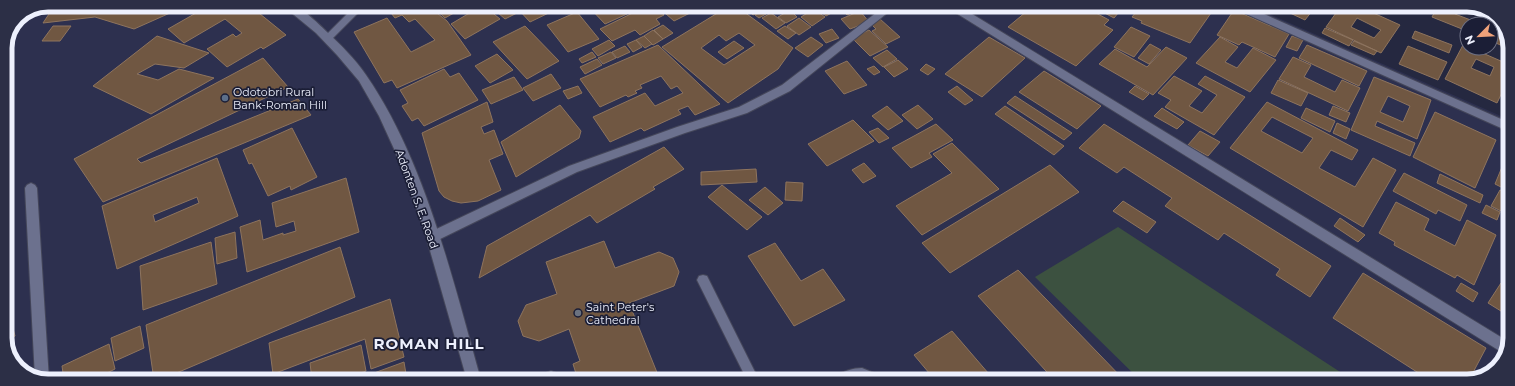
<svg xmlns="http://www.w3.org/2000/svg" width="1515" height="386" font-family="Montserrat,sans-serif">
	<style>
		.built { fill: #2d304f }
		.green { fill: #3c5140 }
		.building { fill: #705742; stroke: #8e745e; fill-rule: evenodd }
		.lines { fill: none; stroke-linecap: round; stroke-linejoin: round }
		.service-casing { stroke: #44465a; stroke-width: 2 }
		.minor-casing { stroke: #44465a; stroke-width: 2 }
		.tertiary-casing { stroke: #44465a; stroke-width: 2 }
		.service { fill: #6c718e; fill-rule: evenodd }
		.minor { fill: #6c718e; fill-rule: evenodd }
		.tertiary { fill: #6c718e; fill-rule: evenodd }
		.service-dot { fill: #5c6f8a; stroke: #1b1e36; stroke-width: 1.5 }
		.worship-dot { fill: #6b7280; stroke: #1b1e36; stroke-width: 1.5 }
		.labels { text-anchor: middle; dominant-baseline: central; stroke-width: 3.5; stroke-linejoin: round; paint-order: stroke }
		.poi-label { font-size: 11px; fill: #edf0fd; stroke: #1b1e36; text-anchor: start }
		.street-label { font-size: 11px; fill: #edf0fd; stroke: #1b1e36 }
		.district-label { font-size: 15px; font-weight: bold; letter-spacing: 1px; fill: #edf0fd; stroke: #1b1e36 }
		.rim { fill: none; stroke: #edf0fd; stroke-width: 5 }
	</style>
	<rect width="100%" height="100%" fill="#252840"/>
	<!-- built -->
	<path class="built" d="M48,5L1251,6L1510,120L1509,349L1493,372L1467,381L37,380L16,366L5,341V48L18,17Z"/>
	<!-- green -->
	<path class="green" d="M1118,227L1354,381H1141L1035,277Z"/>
	<!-- building -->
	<path class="building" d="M55,5H188L134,29L95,17L43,23Z
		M210,5H249L286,35L263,49L261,47L227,67L207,49L233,34L236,37L242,33L225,19L184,43L168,29Z
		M407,5H427L447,21L471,55L397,88L392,80L384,83L354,32L387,18L411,52L435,40L415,19L409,22L402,15L395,18L391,13Z
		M431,5H458L461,9L445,18Z
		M483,5L500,19L465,39L451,24Z
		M491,5H509L517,13L505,19L490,6Z
		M526,5L554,6L557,9L530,22L518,9Z
		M588,6H620L627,14L605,24Z
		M647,6H654L664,15L656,19L660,24L640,35L635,30L612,41L600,29Z
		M657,6H704L674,21Z
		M729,6H736L793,48L778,69L728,103L662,47ZM739,33L755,45L724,65L701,48L719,35L726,41Z
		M743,6H771L753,15Z
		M773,6H792L780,12Z
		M792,6H813L814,7L800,14Z
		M820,6H832L837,10L826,16L816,8Z
		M839,6H867L847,15Z
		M1033,6H1083L1109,20L1104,25L1113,30L1076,66L1008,27Z
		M1103,6H1107L1119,12L1114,18L1099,10Z
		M1141,6H1194L1211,13L1190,43L1141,23L1142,21L1132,17Z
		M1275,6H1316L1305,20Z
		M1341,6H1358L1400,25L1381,53L1326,27ZM1357,18L1381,30L1374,38L1351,27Z
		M1396,6H1417L1414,13Z
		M1438,6H1459L1455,14L1481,24H1467V31L1432,17Z
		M814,9L825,17L812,26L801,17Z
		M790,10L797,17L786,23L778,17Z
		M1234,10L1289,34L1275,57L1242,42L1239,45L1217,35Z
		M762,11L766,14L759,18L755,15Z
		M860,11L869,22L850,29L841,19Z
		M577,12L599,39L568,52L547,25Z
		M771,13L785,23L776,29L762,18Z
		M799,18L811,27L799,35L787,26Z
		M880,19L900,37L886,44L872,31L876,29L871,24Z
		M1500,22L1510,45V49L1491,41V28L1496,30Z
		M663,25L673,33L663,39L654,30Z
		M53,26H71L60,41H42Z
		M525,26L559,61L527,79L493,42Z
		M785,26L796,33L788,39L777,31Z
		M1131,27L1150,36L1134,57L1114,47Z
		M1325,28L1353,40L1349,46L1322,33Z
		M832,29L839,38L826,43L819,34Z
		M653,30L663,39L653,45L644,36Z
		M869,30L888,47L870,56L852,38Z
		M1415,31L1452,45L1449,53L1412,38Z
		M157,36L209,53L184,68L155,64L137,74L158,80L179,69L214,78L151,114L93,86Z
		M644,36L652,44L645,48L636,40Z
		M1292,36L1303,40L1297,51L1286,47Z
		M811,37L823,45L808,57L795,48Z
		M989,37L1025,58L982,97L945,74Z
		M1220,37L1238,47L1225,62L1237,68L1253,48L1276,60L1250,92L1196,63Z
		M609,40L615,46L598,56L592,49Z
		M636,40L642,47L633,52L627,44Z
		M734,41L744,48L727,59L718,52Z
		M1354,41L1377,51L1374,55L1351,45Z
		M1150,44L1161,50L1149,64L1138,58Z
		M658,45L720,104L695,115L688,106L678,110L681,114L644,131L641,128L610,142L593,117L645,93L655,106L683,93L677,86L671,89L661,76L640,85L642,88L635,91L637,93L628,97L626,95L600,107L580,79Z
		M1307,45L1367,71L1359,86L1299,58Z
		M1463,45L1467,46V48H1471L1510,65V76L1497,103L1445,79ZM1476,59L1494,67L1490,76L1471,68Z
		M625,46L630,52L617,58L612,52Z
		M1408,46L1447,62L1438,80L1399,64Z
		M1166,47L1187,58L1153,95L1099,64L1115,49L1147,67Z
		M887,50L897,59L883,67L873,58Z
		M592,52L596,57L582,63L579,59Z
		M611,52L616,58L603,64L598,58Z
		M497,54L513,70L490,83L475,66Z
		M1293,57L1311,65L1304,77L1335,92L1342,80L1360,88L1348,111L1279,79Z
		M263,58L288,87L137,159L141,163L298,99L311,115L103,202L74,159Z
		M597,59L602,65L585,74L580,67Z
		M898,60L908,69L894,77L884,67Z
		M847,61L867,85L844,94L825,71Z
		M926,64L935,69L928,75L920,70Z
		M874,66L880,72L874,75L867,69Z
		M444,69L450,77L459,73L478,100L424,126L418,118L412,121L402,106L408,103L400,90Z
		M1044,71L1101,106L1077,129L1019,92Z
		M551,74L561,88L533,101L523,88Z
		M1174,76L1202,91L1189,106L1202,113L1217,95L1198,84L1205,76L1245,97L1214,135L1165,107L1171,100L1158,93Z
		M514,77L523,90L491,104L482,90Z
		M1374,77L1431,100L1417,139L1377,121L1375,126L1415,143L1410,156L1351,130ZM1388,96L1410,106L1403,122L1380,112Z
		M1278,80L1308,93L1301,106L1271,93Z
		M578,86L582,93L568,99L563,91Z
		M957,86L973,100L965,105L948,92Z
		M1135,86L1149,94L1143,100L1129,92Z
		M1015,96L1072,133L1064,140L1007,103Z
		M487,102L493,122L481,127L484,134L494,130L503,154L489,160L501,190L478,201L461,203L452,201L444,197L439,191L422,133Z
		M1267,102L1358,150L1352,160L1331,150L1319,168L1355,187L1373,158L1396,170L1363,227L1230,148ZM1272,117L1313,138L1302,153L1261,131Z
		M560,105L581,131L579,138L516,177L501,142Z
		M918,105L933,119L917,129L902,115Z
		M887,106L903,121L888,130L872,116Z
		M1005,106L1064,146L1054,155L995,114Z
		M1333,106L1350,113L1346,122L1329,115Z
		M1162,108L1184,122L1177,129L1154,116Z
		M1306,108L1335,121L1330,132L1301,118Z
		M1435,112L1496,140L1475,188L1413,157Z
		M853,120L874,141L827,166L808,144Z
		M1337,123L1350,129L1346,139L1333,133Z
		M936,124L953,140L929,153L932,157L911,168L892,148Z
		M1104,124L1331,266L1310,297L1276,275L1280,269L1224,233L1218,240L1165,206L1172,198L1124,167L1117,173L1079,148Z
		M292,128L317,177L291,190L290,186L268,196L252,163L249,164L243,150Z
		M878,128L889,138L879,143L869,132Z
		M1200,131L1220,142L1208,156L1188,145Z
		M952,143L999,189L922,235L896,206L952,173L933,154Z
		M664,147L684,169L653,187L655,189L597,223L590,215L479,278L487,246Z
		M1509,150V191L1495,184Z
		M217,158L238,216L117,269L102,206ZM197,197L199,203L155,222L153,215Z
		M864,163L876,176L863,183L852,170Z
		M1050,165L1079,192L950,273L922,243Z
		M756,169L757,182L701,185V172Z
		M1404,173L1467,205L1460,221L1438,210L1436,214L1393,191Z
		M1440,174L1483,195L1480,203L1437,183Z
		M346,178L359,232L247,272L240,227L260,220L263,240L283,233V235L296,231L294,221L276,227L272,203Z
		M786,182L803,183L802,201L785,200Z
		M722,185L762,217L747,230L708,197Z
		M765,187L783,203L768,215L749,200Z
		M1500,190L1509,194V215L1491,206Z
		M1123,201L1156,222L1147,233L1113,211Z
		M1396,202L1429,219L1424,230L1455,246L1467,220L1496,235L1474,285L1457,275L1455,278L1394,245L1395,242L1379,233Z
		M1486,205L1500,212L1497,220L1482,213Z
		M1340,218L1365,235L1358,242L1334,226Z
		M235,232L237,258L217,264L215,238Z
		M604,241L615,268L659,252L673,258L679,272L674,286L629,303L660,380H578L573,364L580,361L569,329L539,341L523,336L518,321L526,305L557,294L546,262Z
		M211,242L217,284L143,310L140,266Z
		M775,243L801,281L823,269L845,300L794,326L748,256Z
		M340,247L355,297L160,380H154L146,325Z
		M1018,270L1125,381H1055L978,296Z
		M1363,273L1486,348L1469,380L1431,381L1333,318Z
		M1461,283L1478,293L1473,302L1456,291Z
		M1501,283L1509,288V316L1488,303Z
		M390,299L404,357L371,369L365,339L273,374L269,343Z
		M6,302L15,336L5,341V303Z
		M140,326L144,348L115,361L111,338Z
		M952,331L995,381L935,380L914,355Z
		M109,344L115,369L101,376L102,380H64L62,366Z
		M361,345L366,371L341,380H312L310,363Z
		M404,362L407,380H355Z
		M215,373L216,380H197Z"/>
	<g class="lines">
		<defs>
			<path id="service" d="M356,5H366L331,40H325L323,38Z
				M34,11L33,14L15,32L11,33L20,17Z
				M703,275L707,276L759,380H747L697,280L699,276Z
				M862,368L874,373L879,380H835L836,376C844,371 853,368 862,368Z
				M551,371L556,373L558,380H546L545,377L546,373Z"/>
			<path id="minor" d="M885,6H896L790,91L747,113L685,133L577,172L436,241L432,242L428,241L426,237L428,233L569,166L677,127L739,107L782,85Z
				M947,6H959L1509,342V349L1505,354L1503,353L948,8Z
				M1232,6H1246L1510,123V132L1233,8Z
				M31,183L35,185L37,188L49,380L35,378L25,188L27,185Z"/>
			<path id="tertiary" d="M282,5C286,5 291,4 294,5C302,8 321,26 327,32C341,45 355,59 366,75C425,160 453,281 481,380H467L423,226L395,151L379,116L359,81L337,55L316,33Z"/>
		</defs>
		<!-- service casing -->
		<use href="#service" class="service-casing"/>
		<!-- minor casing -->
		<use href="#minor" class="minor-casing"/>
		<!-- tertiary casing -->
		<use href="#tertiary" class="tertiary-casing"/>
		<!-- service -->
		<use href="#service" class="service"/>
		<!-- minor -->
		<use href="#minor" class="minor"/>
		<!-- tertiary -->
		<use href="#tertiary" class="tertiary"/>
	</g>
	<!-- markers -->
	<circle class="service-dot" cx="225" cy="98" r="4"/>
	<circle class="worship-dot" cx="578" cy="313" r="4"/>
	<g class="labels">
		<!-- poi labels -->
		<g class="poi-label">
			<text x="233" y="92">Odotobri Rural<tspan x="233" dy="13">Bank-Roman Hill</tspan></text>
			<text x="586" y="307">Saint Peter's<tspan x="586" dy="13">Cathedral</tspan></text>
		</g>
		<!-- street labels -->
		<g class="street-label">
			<text transform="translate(417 199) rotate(70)">Adonten S. E. Road</text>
		</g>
		<!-- district labels -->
		<g class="district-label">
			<text x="429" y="343">ROMAN HILL</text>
		</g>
	</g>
	<!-- crop -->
	<path d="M0 0H1515V386H0ZM48 12H1467A36 36 0 0 1 1503 48V338A36 36 0 0 1 1467 374H48A36 36 0 0 1 12 338V48A36 36 0 0 1 48 12Z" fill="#2c2f46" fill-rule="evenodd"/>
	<path class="rim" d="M48 12H1467A36 36 0 0 1 1503 48V338A36 36 0 0 1 1467 374H48A36 36 0 0 1 12 338V48A36 36 0 0 1 48 12Z"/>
	<!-- north arrow -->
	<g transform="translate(1479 36) rotate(246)"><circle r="19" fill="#1b1e36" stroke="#6f7286"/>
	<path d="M0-3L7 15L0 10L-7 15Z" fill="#f0a27a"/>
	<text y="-6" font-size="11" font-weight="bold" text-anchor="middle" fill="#edf0fd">N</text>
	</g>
</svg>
